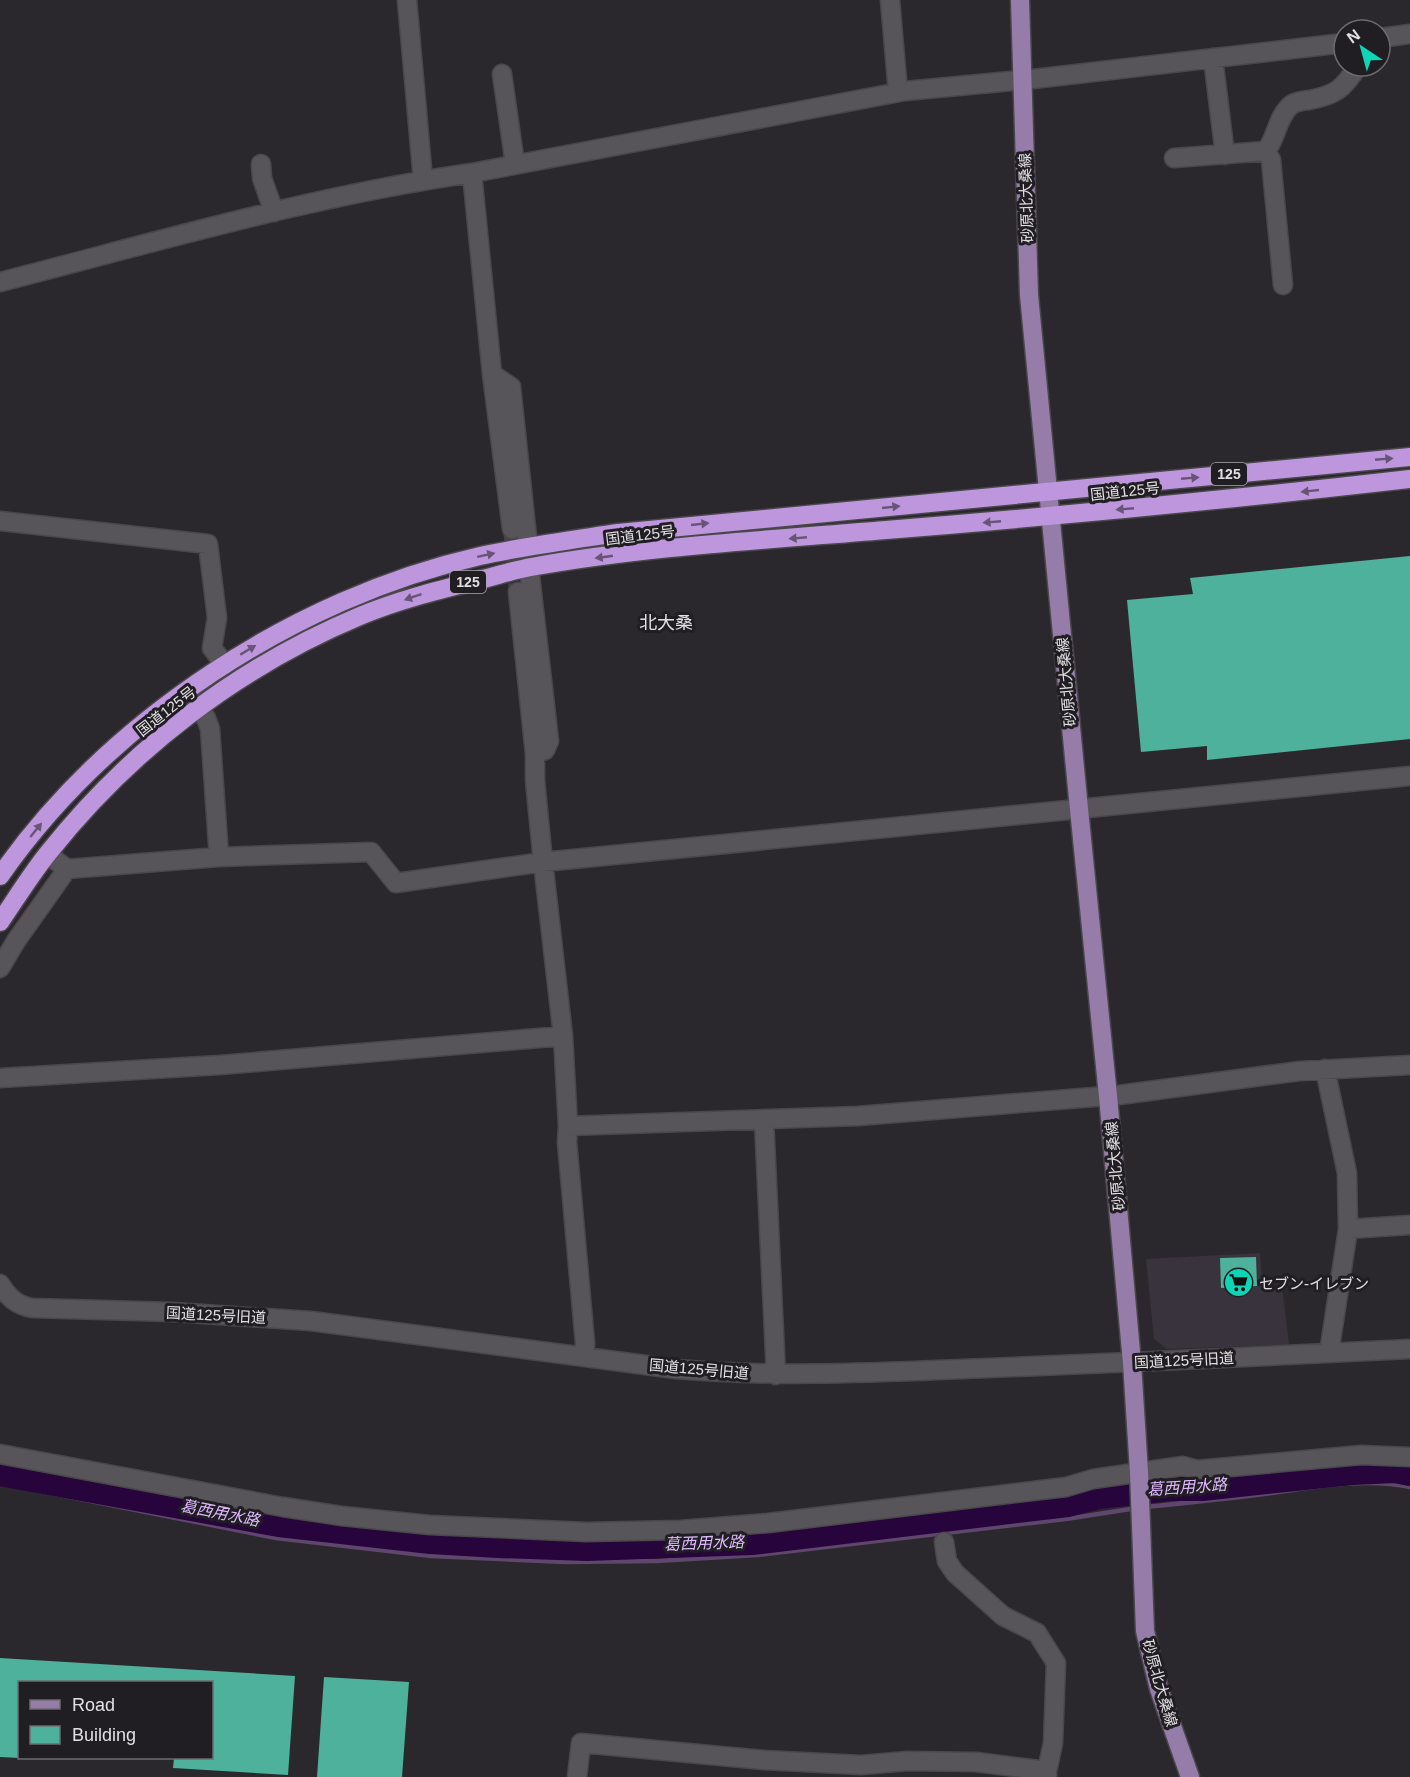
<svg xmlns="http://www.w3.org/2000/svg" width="1410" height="1777" font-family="Helvetica,'Noto Sans JP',sans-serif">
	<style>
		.built { fill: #38333d }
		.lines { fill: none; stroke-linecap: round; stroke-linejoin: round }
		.stream { stroke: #5f466d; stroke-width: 4.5 }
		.river { stroke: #27043b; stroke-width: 28 }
		.building { fill: #4eb19b }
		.minor-tunnel { stroke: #464348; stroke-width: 18; stroke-dasharray: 18 9; stroke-linecap: butt }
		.minor-casing { stroke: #49474a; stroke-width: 21 }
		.major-casing { stroke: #49474a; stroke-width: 21 }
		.highway-casing { stroke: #49474a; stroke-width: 21 }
		.minor { stroke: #58555a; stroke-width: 18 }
		.major { stroke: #957ca9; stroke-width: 18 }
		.highway { stroke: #bd96dd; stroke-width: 18 }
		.oneway { fill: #675477 }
		.labels { text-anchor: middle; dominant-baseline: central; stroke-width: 6; stroke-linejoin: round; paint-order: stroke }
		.shield { fill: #211e23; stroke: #a7a5a9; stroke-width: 1.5 }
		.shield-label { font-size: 14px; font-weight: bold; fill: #e1dfe2 }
		.street-label { font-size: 15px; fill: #e1dfe2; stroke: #211e23 }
		.poi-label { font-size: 15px; fill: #e1dfe2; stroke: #211e23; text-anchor: start }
		.water-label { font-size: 16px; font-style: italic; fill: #deb8fe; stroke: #211e23 }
		.quarter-label { font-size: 18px; fill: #e1dfe2; stroke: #211e23 }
	</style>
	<rect width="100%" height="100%" fill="#2b282d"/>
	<!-- built -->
	<path class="built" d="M1260,1253L1263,1289L1282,1286L1289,1345L1167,1349L1154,1339L1146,1259Z"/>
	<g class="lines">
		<!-- stream -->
		<path class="stream" d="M0,1483L276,1538L431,1556L565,1562L657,1561L757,1555L1066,1519L1137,1508
			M1145,1507C1185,1503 1224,1499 1264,1494C1311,1488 1362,1477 1410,1487"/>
		<!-- river -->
		<path class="river" d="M0,1472L279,1523L431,1540L498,1544L587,1547L752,1541L1068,1503L1099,1495L1169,1487H1202L1352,1471L1395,1469L1410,1472"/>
	</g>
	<!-- building -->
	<path class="building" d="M1410,556V739L1207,760V746L1141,752L1127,600L1193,594L1190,578Z
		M1256,1257L1257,1286L1221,1288L1220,1258Z
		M0,1658L295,1676L288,1775L173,1768L174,1758H212V1683H20V1758L0,1757Z
		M324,1677L409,1682L402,1777H317Z"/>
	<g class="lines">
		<!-- minor-tunnel -->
		<path class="minor-tunnel" d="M512,529L518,592"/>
		<defs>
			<path id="minor" d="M407,0L423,180
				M890,0L898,92
				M1380,38L1410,34
				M1213,58L1225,155
				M502,74L515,164
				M1266,151L1271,160L1283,285
				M1174,158L1266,151C1277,137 1277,117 1291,105C1297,101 1302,101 1309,100C1336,95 1343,89 1358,66
				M261,164L262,178L274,212
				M472,173L492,374L512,529
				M0,282C156,242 312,196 472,173L905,91L1033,79L1344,43
				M492,374L511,387L528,546
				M0,521L208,544L217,618L212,648L225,665
				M529,567L549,741L545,750L535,754
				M518,592L535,754V780L543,862L563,1036L568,1126L567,1142L585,1343L584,1357
				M197,709L206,718L210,729L219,857
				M67,869L219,857L371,852L396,883L543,862L1410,776
				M0,968L16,941L67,869L47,854
				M1325,1069L1347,1173L1348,1229L1329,1353
				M0,1078L220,1065L563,1036
				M764,1120L776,1375
				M568,1126L858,1116L1119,1095L1300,1071L1410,1065
				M1348,1229L1410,1225
				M0,1284C8,1297 16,1305 32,1308L173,1312L311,1321L676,1369C781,1378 884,1372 989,1368C1129,1363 1270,1356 1410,1349
				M0,1454L283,1507L342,1516L430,1525L586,1532L680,1530L768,1523L1066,1487L1093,1479L1183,1466L1197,1470L1361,1455L1410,1457
				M944,1542L947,1561L955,1573L1003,1616L1037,1633L1056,1663L1053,1743L1047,1771
				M577,1777L581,1743L764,1760L861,1765L908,1761L976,1762L1047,1771V1777"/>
			<path id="major" d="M1020,0L1029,295L1079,809L1108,1096L1132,1363L1139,1472L1145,1631L1159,1689L1190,1777"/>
			<path id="highway" d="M0,876C109,720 295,598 480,556C526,546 572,540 618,533L1410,457
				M0,922C16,899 31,874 49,852C131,749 238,667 360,616C398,600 439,590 479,580C496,576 514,570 531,567C648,546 768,540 886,530C1061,516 1235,499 1410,479"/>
		</defs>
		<!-- minor casing -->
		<use href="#minor" class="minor-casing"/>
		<!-- major casing -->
		<use href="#major" class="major-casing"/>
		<!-- highway casing -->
		<use href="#highway" class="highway-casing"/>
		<!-- minor -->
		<use href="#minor" class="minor"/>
		<!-- major -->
		<use href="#major" class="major"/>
		<!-- highway -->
		<use href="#highway" class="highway"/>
	</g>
	<!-- one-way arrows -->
	<defs><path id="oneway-solid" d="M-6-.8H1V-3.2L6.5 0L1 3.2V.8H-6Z" transform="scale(1.5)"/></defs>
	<g class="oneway">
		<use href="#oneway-solid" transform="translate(1384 459) rotate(-5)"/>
		<use href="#oneway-solid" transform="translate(1190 478) rotate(-5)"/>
		<use href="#oneway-solid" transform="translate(1310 491) rotate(174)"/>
		<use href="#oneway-solid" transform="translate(891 507) rotate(-6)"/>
		<use href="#oneway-solid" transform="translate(1125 509) rotate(175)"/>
		<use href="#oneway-solid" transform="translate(992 522) rotate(175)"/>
		<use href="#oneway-solid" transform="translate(700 524) rotate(-6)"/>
		<use href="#oneway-solid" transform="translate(798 538) rotate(175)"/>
		<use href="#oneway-solid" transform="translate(486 555) rotate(-12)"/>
		<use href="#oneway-solid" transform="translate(604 557) rotate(172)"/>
		<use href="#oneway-solid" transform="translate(413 597) rotate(161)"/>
		<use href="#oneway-solid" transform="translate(248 650) rotate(-31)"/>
		<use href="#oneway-solid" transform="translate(36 830) rotate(-51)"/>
	</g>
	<!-- icons -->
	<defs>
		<symbol id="supermarket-disc" viewBox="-11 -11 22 22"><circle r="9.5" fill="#0dd5b5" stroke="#211e23"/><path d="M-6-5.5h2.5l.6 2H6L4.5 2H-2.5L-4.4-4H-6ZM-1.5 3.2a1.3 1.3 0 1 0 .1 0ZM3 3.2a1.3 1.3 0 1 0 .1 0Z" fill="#111"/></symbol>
	</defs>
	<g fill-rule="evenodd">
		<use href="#supermarket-disc" x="1222" y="1266" width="33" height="33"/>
	</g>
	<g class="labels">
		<!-- shield labels -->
		<g class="shield">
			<rect x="1211" y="463" width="36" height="22" rx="4.5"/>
			<rect x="450" y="571" width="36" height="22" rx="4.5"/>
		</g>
		<g class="shield-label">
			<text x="1229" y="474">125</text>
			<text x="468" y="582">125</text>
		</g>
		<!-- street labels -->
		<g class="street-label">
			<text transform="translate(1026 198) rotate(-92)">砂原北大桑線</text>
			<text transform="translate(1125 491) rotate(-6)">国道125号</text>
			<text transform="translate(640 535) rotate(-7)">国道125号</text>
			<text transform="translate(1066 682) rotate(-95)">砂原北大桑線</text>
			<text transform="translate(166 711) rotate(-38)">国道125号</text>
			<text transform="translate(1115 1166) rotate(-95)">砂原北大桑線</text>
			<text transform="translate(216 1315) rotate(3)">国道125号旧道</text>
			<text transform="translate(1184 1360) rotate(-3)">国道125号旧道</text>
			<text transform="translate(699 1369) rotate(5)">国道125号旧道</text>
			<text transform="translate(1160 1683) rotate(74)">砂原北大桑線</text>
		</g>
		<!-- poi labels -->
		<g class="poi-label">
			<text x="1259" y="1283">セブン-イレブン</text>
		</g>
		<!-- water labels -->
		<g class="water-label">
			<text transform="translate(1187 1487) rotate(-4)">葛西用水路</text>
			<text transform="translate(220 1513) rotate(11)">葛西用水路</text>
			<text transform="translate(704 1543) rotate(-2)">葛西用水路</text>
		</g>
		<!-- quarter labels -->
		<g class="quarter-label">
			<text x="666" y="623">北大桑</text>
		</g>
	</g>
	<!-- legend -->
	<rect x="18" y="1681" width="195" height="78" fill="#211e23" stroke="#6e6b6f" stroke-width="1.5"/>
	<rect x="30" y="1700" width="30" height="9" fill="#957ca9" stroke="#6e6b6f" stroke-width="1.5"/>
	<text x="72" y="1711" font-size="18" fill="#e1dfe2">Road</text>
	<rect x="30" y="1726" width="30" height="18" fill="#4eb19b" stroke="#6e6b6f" stroke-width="1.5"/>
	<text x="72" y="1741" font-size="18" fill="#e1dfe2">Building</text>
	<!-- north arrow -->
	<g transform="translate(1362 48) rotate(324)"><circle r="28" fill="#211e23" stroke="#6e6b6f" stroke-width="1.5"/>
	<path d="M0-4.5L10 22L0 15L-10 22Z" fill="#0dd5b5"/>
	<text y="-9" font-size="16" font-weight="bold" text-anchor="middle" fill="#e1dfe2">N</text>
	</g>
</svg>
